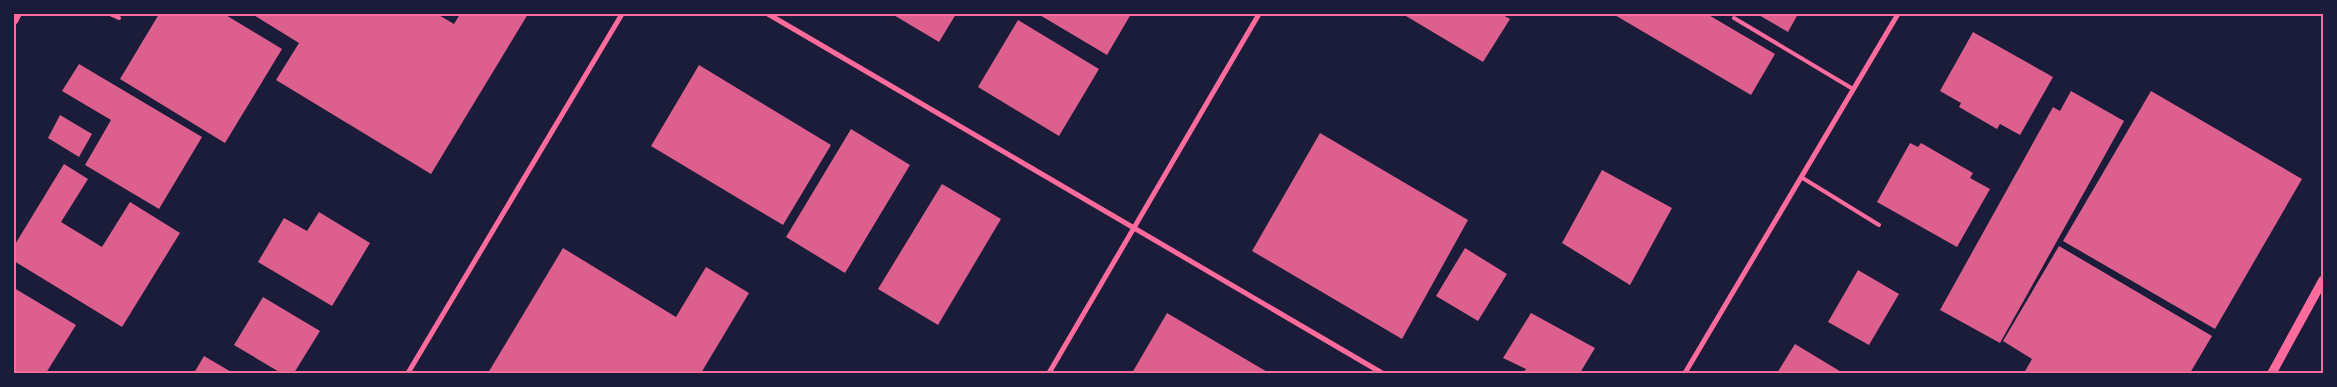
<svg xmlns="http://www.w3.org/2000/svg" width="2337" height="387" font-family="Helvetica,sans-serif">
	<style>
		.building { fill: #dd5f8e }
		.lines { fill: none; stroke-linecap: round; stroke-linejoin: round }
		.service { stroke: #ff6b9d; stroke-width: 4 }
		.minor { stroke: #ff6b9d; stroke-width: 5 }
		.tertiary { stroke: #ff6b9d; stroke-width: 9 }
		.neatline { fill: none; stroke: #ff6b9d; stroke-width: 2 }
	</style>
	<rect width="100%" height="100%" fill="#1b1b3a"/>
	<!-- building -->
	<path class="building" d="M159,14H224L282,49L225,143L120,79Z
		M252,14H437L454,24L460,14H528L431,174L276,80L299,43Z
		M892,14H956L939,42Z
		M1038,14H1131L1107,55Z
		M1407,14H1501L1510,19L1483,62L1406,16Z
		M1613,14H1707L1775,54L1751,95Z
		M1757,14H1798L1788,32Z
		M1018,20L1099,69L1059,136L978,87Z
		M1973,32L2053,77L2020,135L2000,124L1997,129L1959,107L1961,103L1940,91Z
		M79,64L202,137L159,209L85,165L111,120L62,91Z
		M699,65L831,145L783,225L651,146Z
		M2071,91L2124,121L2000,343L1940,310L2053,107L2060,111Z
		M2151,91L2302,179L2215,329L2063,241Z
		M60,115L92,134L79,157L48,138Z
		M851,129L910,165L845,273L786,237Z
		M1320,133L1468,220L1402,339L1252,251Z
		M1910,143L1918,147L1921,143L1973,173L1970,178L1990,189L1957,247L1877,202Z
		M64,164L88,179L61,222L102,247L130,202L180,233L122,327L14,261V246Z
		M1602,170L1672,208L1630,285L1562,243Z
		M942,184L1001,219L938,325L878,289Z
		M319,212L370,243L332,306L258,262L284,218L307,231Z
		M2059,246L2212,336L2190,373H2024L2032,359L2003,341Z
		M563,248L676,317L706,267L749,293L701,373H488Z
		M1465,248L1507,274L1478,321L1436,296Z
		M1858,270L1899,294L1869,345L1828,322Z
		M14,288L76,325L46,373H14Z
		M263,297L320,331L294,373H281L234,345Z
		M1167,313L1269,373H1132Z
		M1531,313L1595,348L1580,373H1523L1526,369L1503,358Z
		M1795,344L1843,373H1777Z
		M204,356L233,373H194Z"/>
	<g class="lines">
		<!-- service -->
		<path class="service" d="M110,14L119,18
			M1734,18L1853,89
			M1801,177L1879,225"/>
		<!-- minor -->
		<path class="minor" d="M768,14L1382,373
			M408,373L622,14
			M1049,373L1259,14
			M1685,373L1898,14"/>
		<!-- tertiary -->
		<path class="tertiary" d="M14,20L17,14
			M2272,373L2323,280"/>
	</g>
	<!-- border -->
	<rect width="2337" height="387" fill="none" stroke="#1b1b3a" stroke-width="30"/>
	<rect x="15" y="15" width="2307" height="357" class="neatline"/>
</svg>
